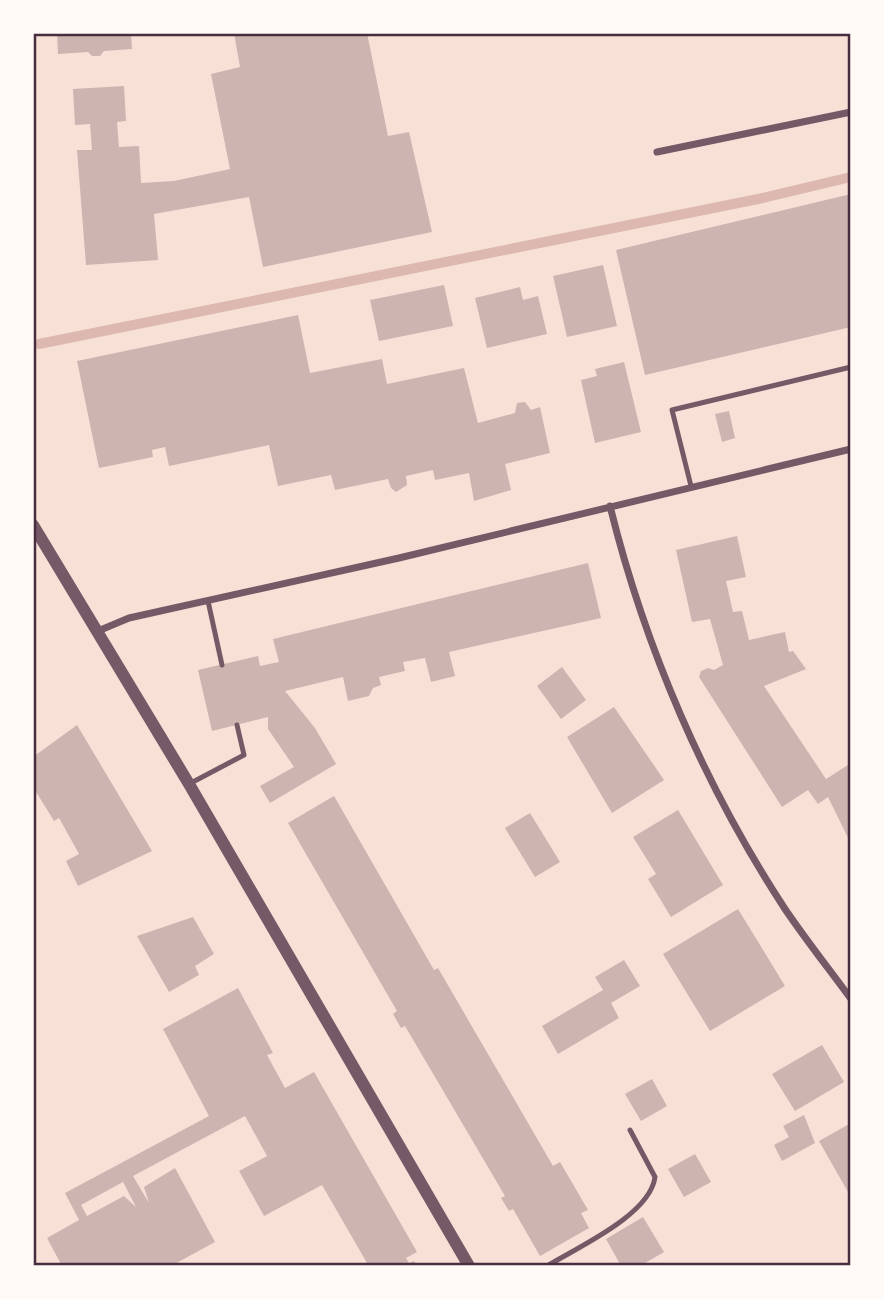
<svg xmlns="http://www.w3.org/2000/svg" width="884" height="1299" font-family="'Fira Sans',sans-serif">
	<style>
		.lines { fill: none; stroke-linecap: round; stroke-linejoin: round }
		.stream { stroke: #dcb8b0; stroke-width: 10 }
		.building { fill: #ccb4b1; fill-rule: evenodd }
		.service { stroke: #755966; stroke-width: 5 }
		.minor { stroke: #755966; stroke-width: 7 }
		.tertiary { stroke: #755966; stroke-width: 12 }
		.neatline { fill: none; stroke: #4a2c40; stroke-width: 2.5 }
	</style>
	<rect width="100%" height="100%" fill="#f7e1d7"/>
	<g class="lines">
		<!-- stream -->
		<path class="stream" d="M39,344L763,198L851,177"/>
	</g>
	<!-- building -->
	<path class="building" d="M57,33H131L132,49L104,51L100,56H92L88,52L58,54Z
		M234,33H367L388,136L409,132L432,232L263,267L249,197L154,214L158,260L86,265L77,150H92L90,124L75,125L73,89L124,86L126,121L117,122L119,147L139,146L141,183L174,181L230,169L211,74L240,67Z
		M851,194V327L645,375L616,250Z
		M603,265L617,326L567,337L553,276Z
		M444,285L453,326L379,341L370,300Z
		M520,287L523,300L538,296L547,334L487,348L475,298Z
		M298,315L310,373L382,359L387,384L464,368L478,423L515,413L517,403L525,402L531,410L540,407L550,453L505,464L511,490L474,501L469,473L435,480L433,470L406,476L407,485L396,492L391,488L388,479L335,490L331,475L278,486L269,445L169,466L165,447L152,450L153,457L99,468L77,361Z
		M624,362L641,432L595,443L581,380L597,376L595,369Z
		M729,411L735,438L722,442L715,414Z
		M737,536L746,577L726,581L733,612L742,611L749,640L785,632L789,652L793,651L806,669L764,686L826,779L851,763V844L828,797L818,804L808,790L782,807L699,677L701,671L708,668L714,670L723,665L710,619L692,622L676,550Z
		M588,563L601,618L449,652L455,676L431,682L425,658L403,662L405,671L379,677L381,685L373,688L369,696L348,701L343,677L285,691L315,728L336,764L270,803L260,786L294,767L268,729V717L212,731L198,670L258,656L260,666L279,662L273,639Z
		M562,667L586,700L561,719L537,686Z
		M614,707L664,780L612,813L567,737Z
		M77,725L152,851L78,886L66,861L79,854L59,818L54,821L33,787V757Z
		M334,796L434,970L438,968L553,1166L560,1162L588,1210L581,1213L589,1228L540,1256L513,1209L509,1211L501,1198L505,1196L405,1026L401,1028L393,1014L397,1011L288,823Z
		M678,810L723,885L671,917L648,879L656,874L633,837Z
		M530,813L560,862L535,877L505,828Z
		M738,909L785,986L710,1031L663,954Z
		M193,917L214,954L195,966L199,975L169,992L137,936Z
		M624,960L640,986L611,1003L619,1018L558,1054L542,1026L603,990L595,977Z
		M238,988L273,1053L267,1055L285,1088L314,1072L417,1252L406,1258L409,1263L414,1261L417,1266H349L367,1263L322,1185L264,1216L239,1171L267,1156L245,1116L133,1176L149,1203L144,1187L175,1168L215,1242L171,1266H62L47,1238L79,1220L65,1193L209,1116L163,1029ZM123,1182L136,1207L124,1196L87,1216L81,1205Z
		M822,1045L844,1082L795,1111L772,1074Z
		M652,1079L667,1106L641,1121L625,1094Z
		M804,1115L815,1143L782,1161L774,1145L789,1137L783,1126Z
		M851,1123V1190L848,1192L819,1141Z
		M695,1154L711,1182L684,1197L668,1169Z
		M643,1217L664,1252L640,1266H621L606,1239Z"/>
	<g class="lines">
		<!-- service -->
		<path class="service" d="M691,486L672,410L851,367
			M208,601L222,665
			M189,784L244,755L237,725
			M547,1266C578,1247 650,1215 655,1177L630,1130"/>
		<!-- minor -->
		<path class="minor" d="M657,152L851,112
			M610,506C645,648 705,787 785,909C806,940 829,969 851,999
			M98,631L129,618L399,558L851,449"/>
		<!-- tertiary -->
		<path class="tertiary" d="M33,525L189,784L469,1266"/>
	</g>
	<!-- border -->
	<rect width="884" height="1299" fill="none" stroke="#fffaf5" stroke-width="70"/>
	<rect x="35" y="35" width="814" height="1229" class="neatline"/>
</svg>
